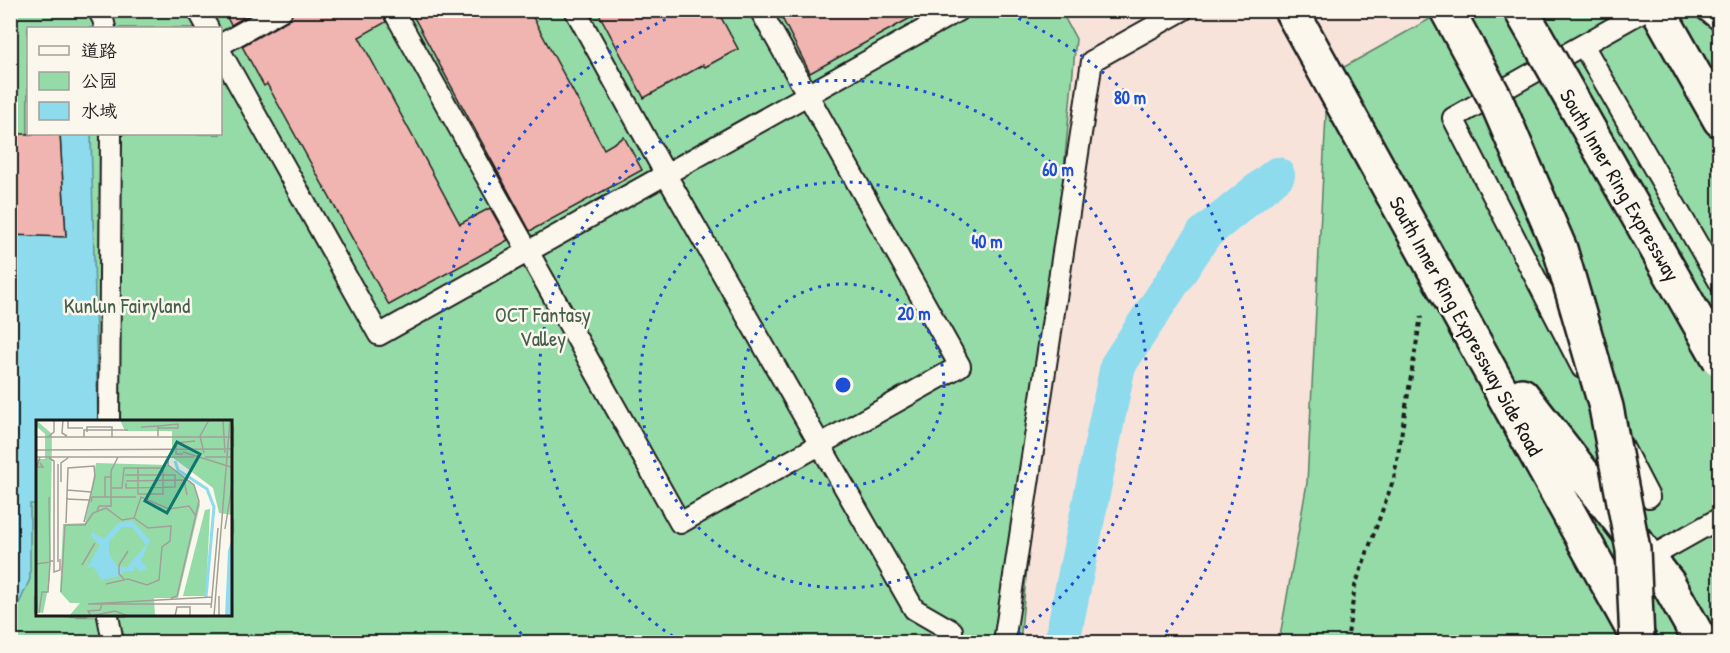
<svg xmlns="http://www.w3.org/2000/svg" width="1730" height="653" font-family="'Patrick Hand','LXGW WenKai TC',sans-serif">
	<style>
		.built { fill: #f8e3da; fill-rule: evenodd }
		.green { fill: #95dba8; stroke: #587c62; stroke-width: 1.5; fill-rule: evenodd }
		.water { fill: #8edbee; stroke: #608f9a; stroke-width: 1.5 }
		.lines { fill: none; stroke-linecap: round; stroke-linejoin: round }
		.canal { stroke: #8edbee; stroke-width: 36 }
		.building { fill: #f1b5b1; stroke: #1c1c1c; stroke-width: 1.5 }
		.service-casing { stroke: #1c1c1c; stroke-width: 24 }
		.primary-casing { stroke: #1c1c1c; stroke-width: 38 }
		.trunk-casing { stroke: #1c1c1c; stroke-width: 38 }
		.path { stroke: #1c1c1c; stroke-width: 4; stroke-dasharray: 4.5 4.5; stroke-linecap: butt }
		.service { stroke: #fbf7ec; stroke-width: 20 }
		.primary { stroke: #fbf7ec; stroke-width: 33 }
		.trunk { stroke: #fbf7ec; stroke-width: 33 }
		.trunk-bridge-casing { stroke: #1c1c1c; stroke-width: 38; stroke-linecap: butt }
		.trunk-bridge { stroke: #fbf7ec; stroke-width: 33 }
		.ring { fill: none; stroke: #1d4ed8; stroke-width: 3; stroke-dasharray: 3 6 }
		.labels { text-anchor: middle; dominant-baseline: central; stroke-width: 5; stroke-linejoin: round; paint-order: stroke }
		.street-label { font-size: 21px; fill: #1c1c1c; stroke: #fbf7ec }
		.park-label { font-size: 21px; fill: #465f4d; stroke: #fbf7ec }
		.inset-river { fill: none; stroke: #8edbee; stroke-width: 3 }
		.inset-road { fill: none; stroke: #a29f99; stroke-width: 1.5 }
		.view { fill: #0f766e; fill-opacity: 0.15; stroke: #0f766e; stroke-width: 3 }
		.inset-edge { fill: none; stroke: #1c1c1c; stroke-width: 3 }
		.centre { fill: #1d4ed8; stroke: #fbf7ec; stroke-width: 3 }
		.ring-label { font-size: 18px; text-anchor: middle; font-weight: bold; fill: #1d4ed8; stroke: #fbf7ec; stroke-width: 5; stroke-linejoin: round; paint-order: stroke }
	</style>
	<rect width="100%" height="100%" fill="#fbf7ec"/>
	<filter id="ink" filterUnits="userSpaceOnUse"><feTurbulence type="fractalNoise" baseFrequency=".0167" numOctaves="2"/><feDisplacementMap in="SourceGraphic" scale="12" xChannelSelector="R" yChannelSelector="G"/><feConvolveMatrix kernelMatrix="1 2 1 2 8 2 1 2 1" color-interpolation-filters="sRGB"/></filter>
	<g filter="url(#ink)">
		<!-- built -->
		<path class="built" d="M11,11H1719V642H11ZM28,28H220V134H28ZM38,422H231V616H38Z"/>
		<!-- green -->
		<path class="green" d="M10,11H1061L1076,39L1020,642H11ZM28,28H220V134H28ZM38,422H231V616H38Z
			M1444,11H1719V642H1279L1307,483L1328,76Z"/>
		<!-- water -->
		<path class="water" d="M60,134H91L98,422H38L37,504H30V579L11,621V237L23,235L66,236Z"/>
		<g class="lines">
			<!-- canal -->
			<path class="canal" d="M1062,642L1118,365L1204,234L1277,175"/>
		</g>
		<!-- building -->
		<path class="building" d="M223,10H257L231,25Z
			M294,10H381L386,22L359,37L460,224L490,208L508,240L389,305L267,84L264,86L242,46L288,20Z
			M410,10H529L604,149L624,137L642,170L530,231Z
			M597,10H717L738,49L705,67L703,65L644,98Z
			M778,10H925L810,73Z
			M10,134H60L66,237L10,235Z"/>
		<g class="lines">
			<defs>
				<path id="service" d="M98,10L103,19L105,28
					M198,10L208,28
					M393,10L680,523L960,366L760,10
					M575,10L666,175L914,609L952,631L950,642
					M1706,10L1720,21
					M220,45L282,10
					M1583,45L1720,283
					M220,51L379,335L959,10
					M1582,368L1453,118L1645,10
					M109,422L111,134
					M1623,447L1649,497
					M1649,558L1720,518
					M108,616L113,642
					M1004,642L1092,61L1183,10"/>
				<path id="primary" d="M1291,10L1640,642
					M1522,395L1668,583L1701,642"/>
				<path id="trunk" d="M1658,10L1720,120"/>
			</defs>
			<!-- service casing -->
			<use href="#service" class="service-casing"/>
			<!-- primary casing -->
			<use href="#primary" class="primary-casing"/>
			<!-- trunk casing -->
			<use href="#trunk" class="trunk-casing"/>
			<!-- path -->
			<path class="path" d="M1347,642L1355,586L1394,478L1421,316"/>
			<!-- service -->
			<use href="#service" class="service"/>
			<!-- primary -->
			<use href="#primary" class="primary"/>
			<!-- trunk -->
			<use href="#trunk" class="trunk"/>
			<defs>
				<path id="trunk-bridge" d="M1447,10L1495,98L1560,249L1606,407L1633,549L1637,642
					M1521,10L1720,360"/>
			</defs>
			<!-- trunk-bridge casing -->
			<use href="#trunk-bridge" class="trunk-bridge-casing"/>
			<!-- trunk-bridge -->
			<use href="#trunk-bridge" class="trunk-bridge"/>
		</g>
	</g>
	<!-- distance rings -->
	<g class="ring">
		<circle cx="843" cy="385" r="101"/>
		<circle cx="843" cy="385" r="203"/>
		<path d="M680 641A304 304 0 1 1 1006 641"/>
		<path d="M527 641A406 406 0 0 1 684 11M1002 11A406 406 0 0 1 1159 641"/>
	</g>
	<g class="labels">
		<!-- street labels -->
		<g class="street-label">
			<text transform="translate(1620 185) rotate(60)">South Inner Ring Expressway</text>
			<text transform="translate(1466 326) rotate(61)">South Inner Ring Expressway Side Road</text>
		</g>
		<!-- park labels -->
		<g class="park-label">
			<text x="127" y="305">Kunlun Fairyland</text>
			<text x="543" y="314">OCT Fantasy<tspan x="543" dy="24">Valley</tspan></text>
		</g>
	</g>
	<!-- overview -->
	<g transform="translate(36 420)">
		<rect width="196" height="196" fill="#fbf7ec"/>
		<path d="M0,0L16,14L14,159L7,193L0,192V39H9V14L0,6ZM84,0H196V95L183,93L177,68L136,37V11H89ZM60,43L131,45L158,64L164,85L142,178H118L119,196H33L44,183H34L24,172L27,104L49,103ZM174,89L170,176H147L169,90Z" fill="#95dba8"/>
		<path d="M96,101L114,120L105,141L112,149L103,151L99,146L98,151H89L81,157L74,154L80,157L65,160L58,147L51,148L64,125L55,116L56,112L68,119L82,103ZM86,107H96L110,125L91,147H82L73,134V122ZM196,118V196H189L192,131Z" fill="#8edbee" fill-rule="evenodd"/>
		<path class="inset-river" d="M139,41L142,50L171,69L178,87L170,177"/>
		<path class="inset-road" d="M27,0L26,13L31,16M32,0V8H47M187,0L189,33M105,7L122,6V16M122,8H142V4L122,6M51,12V7H76V17M13,16L18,12V0M0,17H197M48,17V10H92M0,30L196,29M147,32L195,47M168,33L164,16L173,0M147,34H140V23L159,21M0,37H158M4,37L1,47H7L4,43M132,37V45L158,65L163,81L141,176L135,178M169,37H197M13,38L18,41V152L24,150V139M89,55H139V67L90,68V63M90,61L148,60L151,75M25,62V43L32,38M75,68H86L88,48H127V74H102V48M31,70L55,72M13,77L14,141H17M69,77V57H75M30,79L53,80M55,82L56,77H100M61,91L63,86H75V51L82,37M98,98L105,77L133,89L153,86L160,96M30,103L32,48L58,46L59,57L48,102M189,109L197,59M22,142V44M0,144L14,142L12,172H6L3,193M46,145L59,123M88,159L83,154V145L92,131M0,168L1,189M25,172L29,105H49L57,93L70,88L86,100L98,98L112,108L135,106L134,121L126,127L123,160L111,165L92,159L70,164M175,184H52L176,177M175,188L182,108M55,196L79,191L92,196M55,196L52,191L64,190L66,184M139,196L141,187H154V196M178,196L194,0M183,196V176"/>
		<path class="view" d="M141,22L164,34L131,93L109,81Z"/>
		<rect width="196" height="196" class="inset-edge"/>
	</g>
	<circle cx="843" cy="385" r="9" class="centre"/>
	<g class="ring-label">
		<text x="1130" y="104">80 m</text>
		<text x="1058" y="176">60 m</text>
		<text x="987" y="248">40 m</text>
		<text x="914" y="320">20 m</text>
	</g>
	<!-- margin -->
	<rect width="1730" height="653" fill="none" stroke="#fbf7ec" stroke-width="36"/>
	<rect x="18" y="18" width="1694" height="617" fill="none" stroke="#1c1c1c" stroke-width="2" filter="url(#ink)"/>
	<!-- legend -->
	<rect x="27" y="27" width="195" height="108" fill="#fbf7ec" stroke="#a29f99" stroke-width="1.5"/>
	<rect x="39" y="46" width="30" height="9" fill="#fbf7ec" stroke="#a29f99" stroke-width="1.5"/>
	<text x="81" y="57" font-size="18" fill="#1c1c1c">道路</text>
	<rect x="39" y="72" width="30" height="18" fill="#95dba8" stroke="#a29f99" stroke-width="1.5"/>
	<text x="81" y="87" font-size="18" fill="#1c1c1c">公园</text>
	<rect x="39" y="102" width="30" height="18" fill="#8edbee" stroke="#a29f99" stroke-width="1.5"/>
	<text x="81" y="117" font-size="18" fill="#1c1c1c">水域</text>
</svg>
